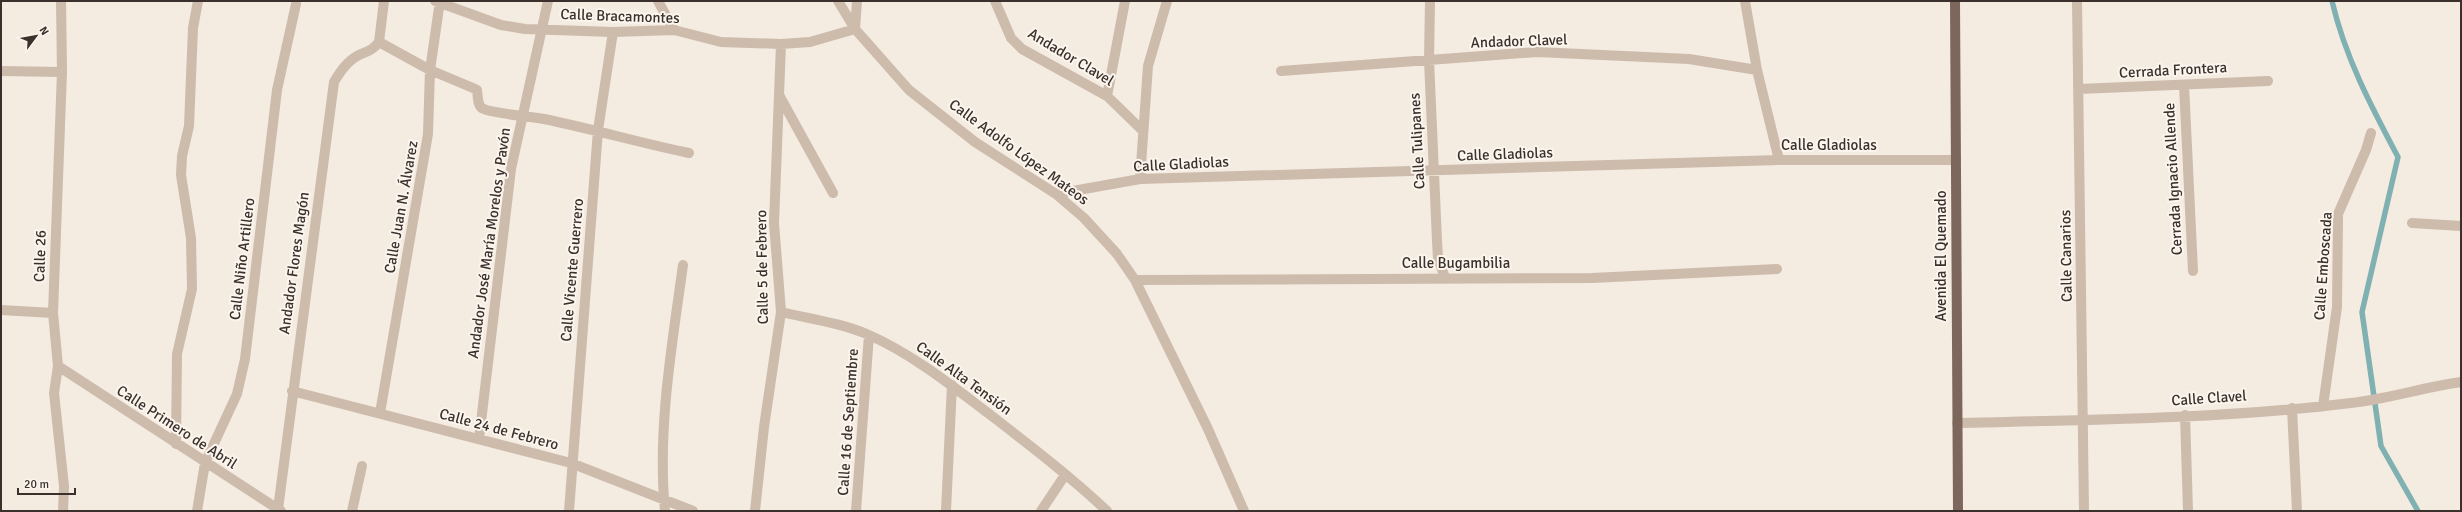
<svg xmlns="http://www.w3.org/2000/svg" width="2462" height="512" font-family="Signika,sans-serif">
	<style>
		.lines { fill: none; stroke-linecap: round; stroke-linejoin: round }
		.stream { stroke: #7fb0b2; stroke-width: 5.5 }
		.minor { stroke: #cdbbac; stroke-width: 10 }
		.major { stroke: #7d675c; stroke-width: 10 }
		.labels { text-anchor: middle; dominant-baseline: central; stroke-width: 4; stroke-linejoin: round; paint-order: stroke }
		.street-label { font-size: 15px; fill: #3b302b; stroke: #fbf5ee }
	</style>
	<rect width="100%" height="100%" fill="#f4ebe1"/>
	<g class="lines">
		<!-- stream -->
		<path class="stream" d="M2332,1C2345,57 2371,106 2398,157L2362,312L2381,446L2418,511"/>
		<!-- minor -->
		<path class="minor" d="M61,1L62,72L53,313L58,366L54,393L64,486L63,511
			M435,1L501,25L525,29L613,32L674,30L721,42L781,44L810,42L855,29
			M658,1L674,30
			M838,1L855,29L909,90L975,142L1056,194L1084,218L1117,254L1135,280L1208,429L1244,511
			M995,1L1011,38L1022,49L1107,96L1143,131
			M1430,1L1429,60L1437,241L1438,258L1445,278
			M1745,1L1757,70L1779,160
			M2077,1L2084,511
			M855,29L857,1
			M379,42L430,70L473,88L477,90C478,96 477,107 484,109C495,114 529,116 544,119C593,129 640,143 689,153
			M379,42L384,1
			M1,71L62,72
			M1281,71L1537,52L1689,59L1757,70
			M2184,85L2193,271
			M2079,89L2268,81
			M779,95L833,193
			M1107,96L1125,1
			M1140,179L1148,66L1167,1
			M1056,194L1140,179L1779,160H1956
			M2412,223L2461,226
			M1135,280L1592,278L1777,269
			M1,310L53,313
			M781,312C811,319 841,323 869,335C912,354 951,385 988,413C1028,444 1070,476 1107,511
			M58,366L281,511
			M292,391L571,463L693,511
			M2323,406L2337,307L2338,214L2366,150L2371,133
			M2292,408L2297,511
			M380,413L428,134L430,70L440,1
			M2185,415L2188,511
			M1957,423C2087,420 2222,419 2351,403C2388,399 2424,387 2461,382
			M479,439L511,169L548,1
			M176,444L177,354L192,289L191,238L181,175L182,156L189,126L193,28L198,1
			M278,509L334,82C340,72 347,61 359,55C368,51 373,50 379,42
			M197,511L205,463L237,394L245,359L277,90L296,4
			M352,511L362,466
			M569,511L598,130L613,32
			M665,511C657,430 672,345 683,265
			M755,511L764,427L781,312L774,223L781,44
			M856,511L869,335
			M946,511L952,385
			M1041,511L1065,475"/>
		<!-- major -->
		<path class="major" d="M1955,1L1958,511"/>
	</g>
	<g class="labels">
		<!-- street labels -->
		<g class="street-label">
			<text transform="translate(620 16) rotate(2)">Calle Bracamontes</text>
			<text transform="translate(1519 41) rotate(-2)">Andador Clavel</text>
			<text transform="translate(1071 57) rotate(31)">Andador Clavel</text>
			<text transform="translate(2173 70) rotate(-3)">Cerrada Frontera</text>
			<text transform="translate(1417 141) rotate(-93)">Calle Tulipanes</text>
			<text x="1829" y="145">Calle Gladiolas</text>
			<text transform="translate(1019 152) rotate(36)">Calle Adolfo López Mateos</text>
			<text transform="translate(1505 154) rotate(-2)">Calle Gladiolas</text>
			<text transform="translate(1181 164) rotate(-3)">Calle Gladiolas</text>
			<text transform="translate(2173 179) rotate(-93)">Cerrada Ignacio Allende</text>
			<text transform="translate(401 207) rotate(-80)">Calle Juan N. Álvarez</text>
			<text transform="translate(489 243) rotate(-82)">Andador José María Morelos y Pavón</text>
			<text transform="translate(40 256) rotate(-88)">Calle 26</text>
			<text transform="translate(1941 256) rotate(-90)">Avenida El Quemado</text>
			<text transform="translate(2066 256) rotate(-91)">Calle Canarios</text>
			<text transform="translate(242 259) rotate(-83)">Calle Niño Artillero</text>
			<text transform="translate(294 263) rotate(-82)">Andador Flores Magón</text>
			<text x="1456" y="263">Calle Bugambilia</text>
			<text transform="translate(2323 266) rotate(-86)">Calle Emboscada</text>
			<text transform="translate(762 267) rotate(-91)">Calle 5 de Febrero</text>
			<text transform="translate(572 270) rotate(-85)">Calle Vicente Guerrero</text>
			<text transform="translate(964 378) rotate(36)">Calle Alta Tensión</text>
			<text transform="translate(2209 398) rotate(-4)">Calle Clavel</text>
			<text transform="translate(848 422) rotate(-86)">Calle 16 de Septiembre</text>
			<text transform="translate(177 427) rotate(33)">Calle Primero de Abril</text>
			<text transform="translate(499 429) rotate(15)">Calle 24 de Febrero</text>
		</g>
	</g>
	<!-- border -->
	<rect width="2462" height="512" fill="none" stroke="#3b302b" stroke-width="4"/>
	<!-- north arrow -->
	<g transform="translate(36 36) rotate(58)" stroke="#fbf5ee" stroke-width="3" paint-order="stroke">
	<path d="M0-3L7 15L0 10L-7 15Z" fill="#3b302b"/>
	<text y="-6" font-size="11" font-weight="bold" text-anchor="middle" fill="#3b302b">N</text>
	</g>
	<!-- scale -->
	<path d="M18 488v6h57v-6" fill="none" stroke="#3b302b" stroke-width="2"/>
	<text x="24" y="488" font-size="12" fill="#3b302b" stroke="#fbf5ee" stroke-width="3" paint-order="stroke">20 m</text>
</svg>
